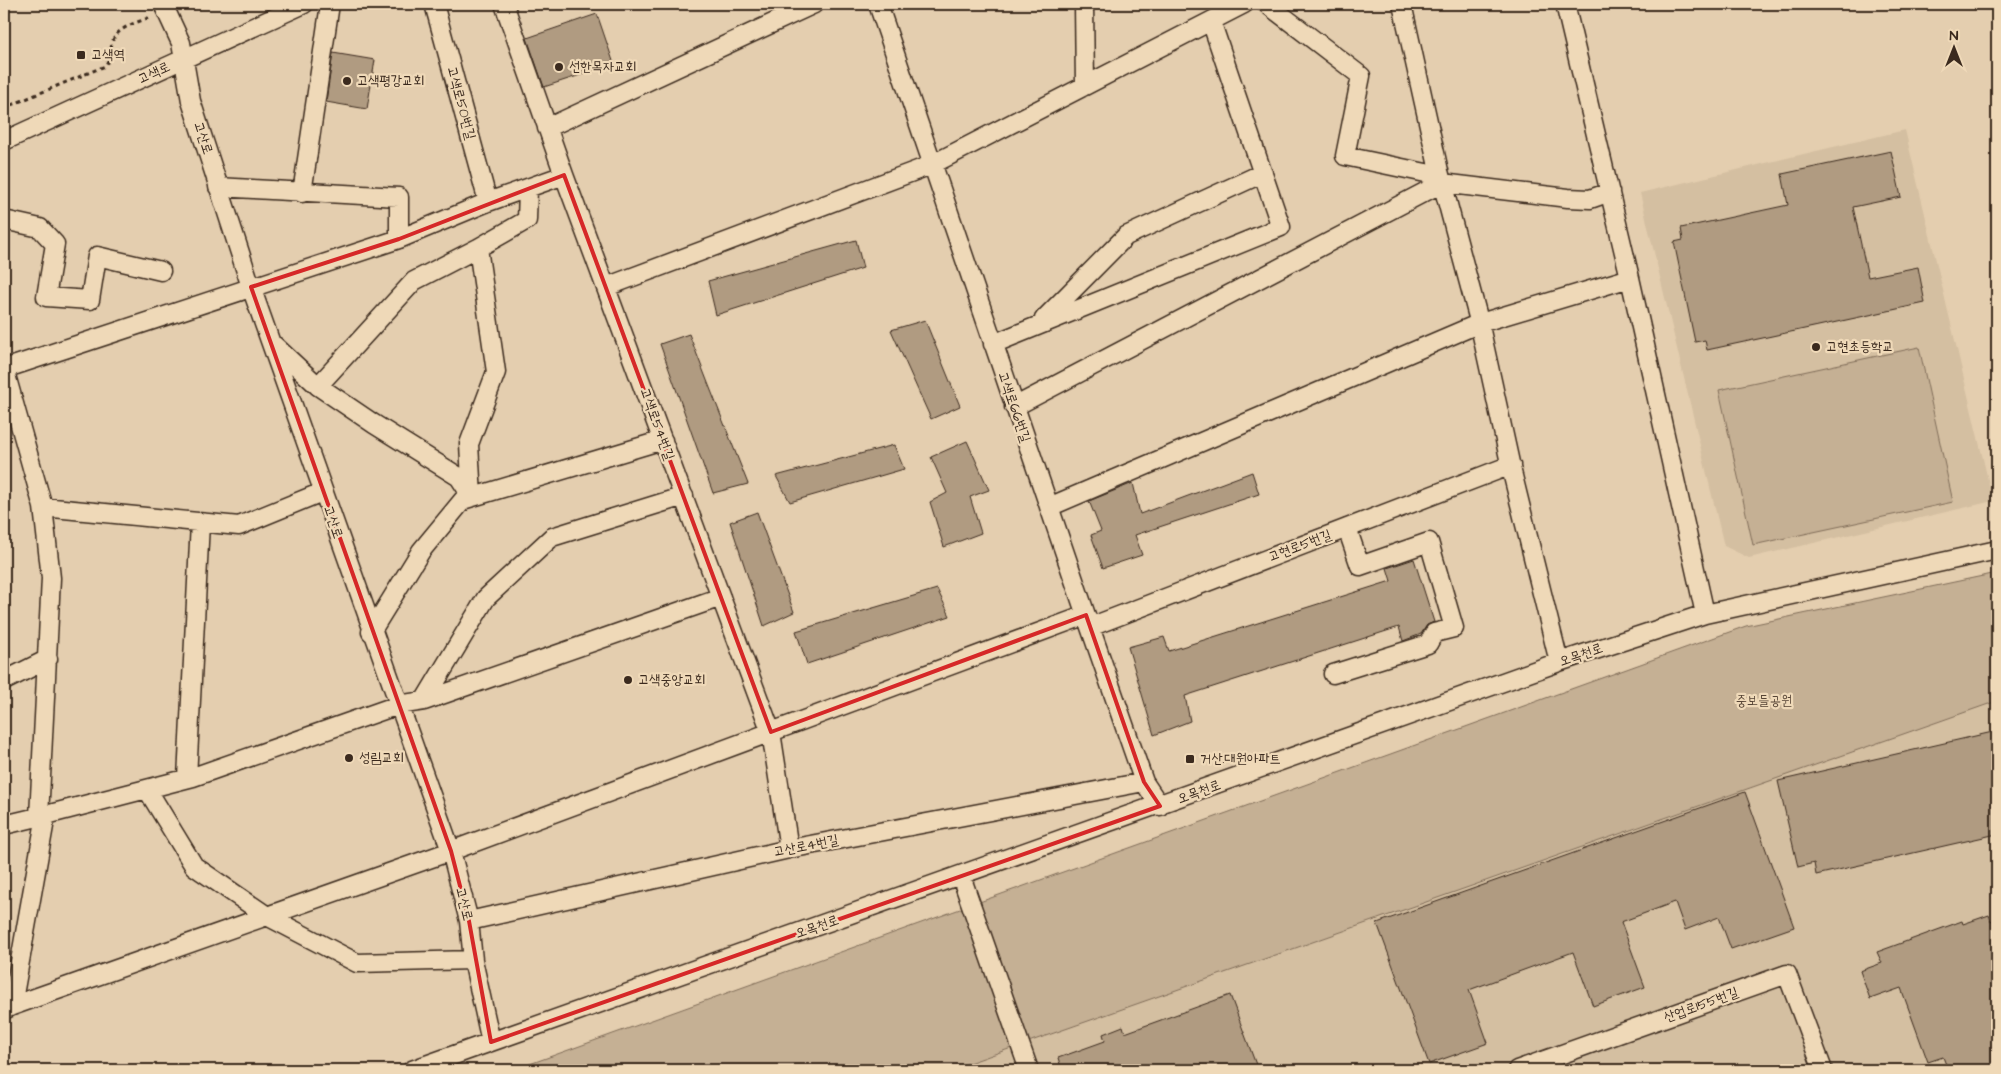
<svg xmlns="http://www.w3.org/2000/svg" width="2001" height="1074" font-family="'Architects Daughter','Poor Story',sans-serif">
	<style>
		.built { fill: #d4bfa1 }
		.green { fill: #c5b094; stroke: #806d59 }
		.building { fill: #b09b81; stroke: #3b2a1e }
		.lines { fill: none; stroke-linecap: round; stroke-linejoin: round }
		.minor-casing { stroke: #3b2a1e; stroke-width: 21 }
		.path { stroke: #3b2a1e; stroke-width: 3; stroke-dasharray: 4 4; stroke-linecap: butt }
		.minor { stroke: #efd9b8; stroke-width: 18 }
		.marked { fill: none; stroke: #d62828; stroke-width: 4; stroke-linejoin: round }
		.poi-dot { fill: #3b2a1e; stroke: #efd9b8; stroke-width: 2 }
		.labels { text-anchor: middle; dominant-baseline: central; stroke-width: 4.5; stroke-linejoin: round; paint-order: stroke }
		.poi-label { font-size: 14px; fill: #3b2a1e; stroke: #efd9b8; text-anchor: start }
		.street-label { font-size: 14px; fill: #3b2a1e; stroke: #efd9b8 }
		.park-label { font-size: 14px; fill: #574536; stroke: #efd9b8 }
	</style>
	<rect width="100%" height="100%" fill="#e4ceaf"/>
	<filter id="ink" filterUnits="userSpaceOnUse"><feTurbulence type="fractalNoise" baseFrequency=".02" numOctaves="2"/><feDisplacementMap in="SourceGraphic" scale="10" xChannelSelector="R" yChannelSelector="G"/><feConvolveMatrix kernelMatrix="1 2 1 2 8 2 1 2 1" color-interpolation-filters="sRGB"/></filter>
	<g filter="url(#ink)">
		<!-- built -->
		<path class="built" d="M1905,130L1993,501L1749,558L1724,546L1640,193Z
			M1997,701V1070H949Z"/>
		<!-- green -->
		<path class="green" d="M1919,347L1953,502L1753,545L1719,390Z
			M1997,573V701L949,1070H513L1746,626Z"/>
		<!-- building -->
		<path class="building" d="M597,14L614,64L544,87L527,38Z
			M333,53L375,60L367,109L326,102Z
			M1891,151L1901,197L1853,207L1868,277L1918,267L1925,303L1707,350L1705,340L1695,342L1674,242L1683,240L1681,228L1788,205L1782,174Z
			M856,240L863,268L716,315L708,281Z
			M925,320L960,406L931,419L891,330Z
			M689,334L708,383L748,484L713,493L660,344Z
			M967,441L989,490L970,497L981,533L944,547L930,502L947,493L931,457Z
			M894,445L904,469L790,502L776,476Z
			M1252,472L1259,494L1135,535L1142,555L1103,568L1091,535L1101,531L1089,501L1133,483L1140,514Z
			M757,512L794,612L764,626L730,522Z
			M1414,559L1434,622L1427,625L1421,634L1403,641L1399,627L1185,696L1190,721L1154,735L1128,647L1164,637L1169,651L1391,581L1387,568Z
			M937,589L950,616L807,664L796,631Z
			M1997,731V834L1816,875L1814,863L1798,867L1778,781Z
			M1745,792L1794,927L1731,949L1719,917L1685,930L1675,902L1621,922L1645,987L1593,1006L1573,952L1469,990L1488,1043L1429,1064L1377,923Z
			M1989,915L1991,921L1997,918V1070H1948L1943,1057L1928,1062L1901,988L1870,999L1860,971L1882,963L1877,952L1962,921L1963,924Z
			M1230,995L1258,1070H1062L1058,1058L1105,1041L1103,1034L1123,1026L1125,1033Z"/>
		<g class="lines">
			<defs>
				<path id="minor" d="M163,4L181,43L191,101L251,287L451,851L469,921L473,960L491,1042
					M434,4L488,202
					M504,4L564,175L771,732L789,849
					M878,4L1090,627L1144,782L1160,806
					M1084,4L1085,86
					M1267,4L1361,76L1345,156L1440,176
					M1402,4L1439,171L1478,317L1512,472L1559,662
					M1565,4L1630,278L1705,614
					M547,128L814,4
					M4,141L304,4
					M218,187L399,197V239
					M302,193L330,4
					M4,220L40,228L55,244L46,297L90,300L97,256L161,271
					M478,248L527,220L528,189
					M606,287L931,165L1244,4
					M1044,319L1126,236L1263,173
					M993,344L1281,227L1211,21
					M274,345L318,386L374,424L459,477L472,497
					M4,368L43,507L51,578L39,817
					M4,369L399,239L488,202L564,175
					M318,386L414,281L478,248L496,372L469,444L472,497
					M1014,407L1442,183L1568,198L1590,199L1610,192
					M43,507L239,526L322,492
					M1049,507L1480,323L1630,278
					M1090,627L1511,465
					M371,632L421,551L463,500L663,440
					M1333,674L1428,644L1434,633L1454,628L1429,542L1360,566L1347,528
					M4,681L48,659
					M424,701L486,598L552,537L684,496
					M187,778L200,523
					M147,789L194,866L267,916L357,963L473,960
					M46,815L193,777L398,705L424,701L721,597
					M4,825L46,815L12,1006L4,1010
					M961,876L1029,1070
					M469,921L789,849L1144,782
					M12,1006L451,851L1086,615
					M412,1070L1559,662L1705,614L1997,550
					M1517,1070L1787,974L1823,1070"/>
			</defs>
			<!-- minor casing -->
			<use href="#minor" class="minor-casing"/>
			<!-- path -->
			<path class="path" d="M4,108L105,66C111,57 110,53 112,43C116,27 137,23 150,17"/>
			<!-- minor -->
			<use href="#minor" class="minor"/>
		</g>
	</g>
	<!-- marked area -->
	<path class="marked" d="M564,175L771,732L1086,615L1144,782L1160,806L491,1042L469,921L451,851L251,287L399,239Z"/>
	<!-- markers -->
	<g class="poi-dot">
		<rect x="76" y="50" width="10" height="10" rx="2.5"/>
		<circle cx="559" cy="67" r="5"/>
		<circle cx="347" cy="81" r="5"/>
		<circle cx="1816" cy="347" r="5"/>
		<circle cx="628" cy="680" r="5"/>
		<circle cx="349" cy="758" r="5"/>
		<rect x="1185" y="754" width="10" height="10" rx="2.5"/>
	</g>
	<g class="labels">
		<!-- poi labels -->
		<g class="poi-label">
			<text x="91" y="55">고색역</text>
			<text x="569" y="67">선한목자교회</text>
			<text x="357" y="81">고색평강교회</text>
			<text x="1826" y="347">고현초등학교</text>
			<text x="638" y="680">고색중앙교회</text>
			<text x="359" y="758">성림교회</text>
			<text x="1200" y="759">거산.대원아파트</text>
		</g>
		<!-- street labels -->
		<g class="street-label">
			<text transform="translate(154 73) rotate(-25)">고색로</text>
			<text transform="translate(461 103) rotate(75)">고색로50번길</text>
			<text transform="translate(203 138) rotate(72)">고산로</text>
			<text transform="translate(1014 407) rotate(71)">고색로66번길</text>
			<text transform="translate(657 424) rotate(70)">고색로54번길</text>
			<text transform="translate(333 522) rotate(71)">고산로</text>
			<text transform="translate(1300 546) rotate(-21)">고현로5번길</text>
			<text transform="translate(1581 655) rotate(-19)">오목천로</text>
			<text transform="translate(1199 792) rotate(-20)">오목천로</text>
			<text transform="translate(806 846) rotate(-11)">고산로4번길</text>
			<text transform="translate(464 904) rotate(76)">고산로</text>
			<text transform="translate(817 927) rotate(-19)">오목천로</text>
			<text transform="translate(1701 1005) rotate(-20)">산업로155번길</text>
		</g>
		<!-- park labels -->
		<g class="park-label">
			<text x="1764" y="701">중보들공원</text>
		</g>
	</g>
	<!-- margin -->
	<rect width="2001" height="1074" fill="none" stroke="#efd9b8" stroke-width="20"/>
	<rect x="10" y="10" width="1981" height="1054" fill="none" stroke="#3b2a1e" stroke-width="2" filter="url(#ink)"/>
	<!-- north arrow -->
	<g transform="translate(1954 48)" stroke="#efd9b8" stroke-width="4" paint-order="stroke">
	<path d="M0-4L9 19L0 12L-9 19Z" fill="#3b2a1e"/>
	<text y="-8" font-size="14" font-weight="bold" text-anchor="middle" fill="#3b2a1e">N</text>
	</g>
</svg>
